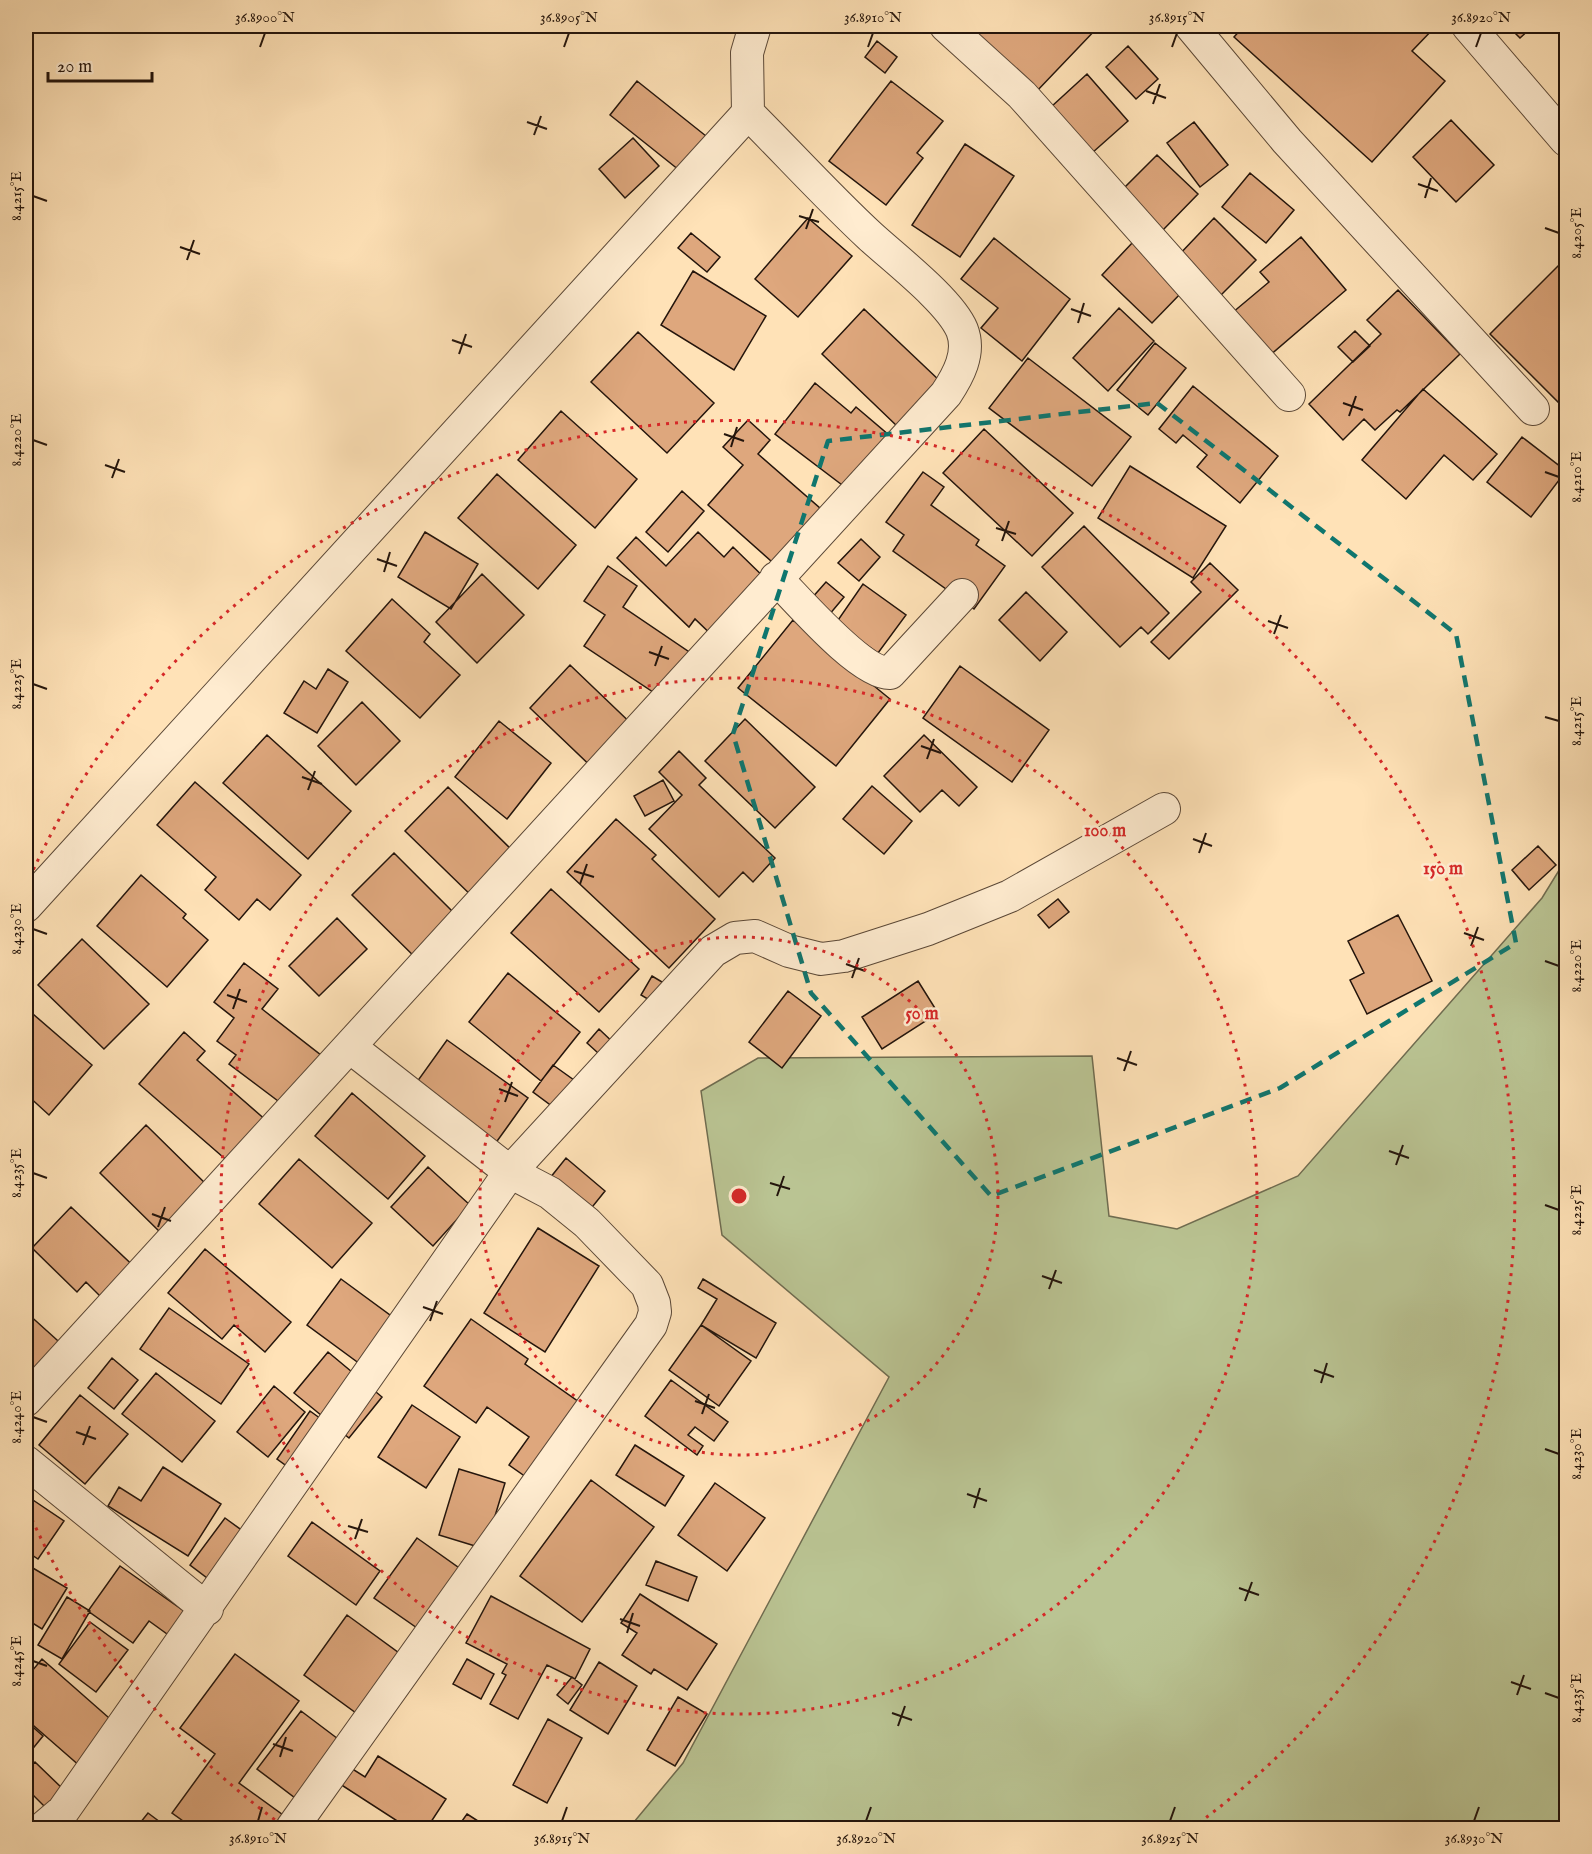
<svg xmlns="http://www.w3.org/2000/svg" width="1592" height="1854" font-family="'IM FELL English',serif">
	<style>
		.green { fill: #bac493; stroke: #6f6c50; stroke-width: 1.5 }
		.building { fill: #dea77d; stroke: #24150c; stroke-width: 1.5 }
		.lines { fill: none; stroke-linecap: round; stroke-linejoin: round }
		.minor-casing { stroke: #5b4837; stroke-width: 34 }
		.minor { stroke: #ffecd0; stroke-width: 32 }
		.marked { fill: none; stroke: #0f766e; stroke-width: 4.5; stroke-dasharray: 12 8; stroke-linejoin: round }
		.ticks { fill: none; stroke: #24150c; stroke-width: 2 }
		.ring { fill: none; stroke: #d62828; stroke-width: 3; stroke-dasharray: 3 6 }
		.centre { fill: #d62828; stroke: #ffecd0; stroke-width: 3 }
		.ring-label { font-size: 18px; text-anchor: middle; font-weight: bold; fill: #d62828; stroke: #ffecd0; stroke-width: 5; stroke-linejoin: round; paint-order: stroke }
		.neatline { fill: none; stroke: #24150c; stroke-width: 2 }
		.ticks-label { font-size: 15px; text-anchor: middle; fill: #24150c }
	</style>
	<rect width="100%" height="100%" fill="#ffe2b7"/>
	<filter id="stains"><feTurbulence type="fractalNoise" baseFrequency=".00333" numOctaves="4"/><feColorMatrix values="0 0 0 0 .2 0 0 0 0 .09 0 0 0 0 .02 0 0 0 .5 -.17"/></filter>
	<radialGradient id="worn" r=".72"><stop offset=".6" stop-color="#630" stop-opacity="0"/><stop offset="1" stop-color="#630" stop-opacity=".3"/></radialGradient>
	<!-- green -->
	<path class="green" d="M1566,859V1828H629L683,1763L889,1377L722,1235L701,1091L758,1058L1092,1056L1109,1216L1177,1229L1298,1176L1542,898Z"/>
	<!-- building -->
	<path class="building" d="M982,26H1099L1036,92L975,34Z
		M1244,26H1436L1412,51L1445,81L1372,162L1234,37Z
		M1508,26H1533L1520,38Z
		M877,41L897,57L885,73L865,57Z
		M1128,46L1158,79L1136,99L1106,67Z
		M1087,74L1128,121L1092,153L1051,107Z
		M637,81L711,140L684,174L610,115Z
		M891,81L943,121L917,153L923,158L886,205L829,161Z
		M1451,120L1494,165L1456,202L1413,157Z
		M1194,122L1228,165L1200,187L1167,143Z
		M633,138L659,166L625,198L599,169Z
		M965,144L1014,176L960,257L912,225Z
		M1157,155L1198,194L1163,230L1122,190Z
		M1250,173L1294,210L1266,243L1222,207Z
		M808,218L852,256L798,317L755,279Z
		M1214,218L1256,260L1218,298L1177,257Z
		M691,233L720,257L707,272L678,248Z
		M1301,237L1346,290L1268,357L1232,313L1269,282L1260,272Z
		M994,238L1070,299L1022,361L981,328L998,308L961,279Z
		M1133,242L1183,291L1152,323L1102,275Z
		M1563,261L1566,264V405L1564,408L1490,334Z
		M693,271L766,316L734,370L661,325Z
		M1398,290L1460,354L1400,412L1397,410L1375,430L1364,419L1343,440L1309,404L1381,334L1367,320Z
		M1119,308L1154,341L1108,391L1073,358Z
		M864,309L941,382L898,427L822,354Z
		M1355,331L1370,346L1353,362L1338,347Z
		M638,332L714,403L667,453L591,382Z
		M1155,343L1186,368L1148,415L1117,390Z
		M1028,358L1131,437L1092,486L989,408Z
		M815,383L851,413L856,407L890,436L854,494L775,434Z
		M1193,386L1278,456L1240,503L1197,467L1207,455L1183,435L1176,443L1159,429Z
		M1423,389L1497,454L1473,480L1444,455L1406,499L1362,460Z
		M561,411L637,479L595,528L518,460Z
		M748,420L770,440L758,454L828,515L780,569L708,505L743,465L723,447Z
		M984,429L1073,513L1032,556L943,473Z
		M1522,437L1566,471L1531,517L1487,482Z
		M1130,466L1226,526L1193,578L1098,518Z
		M923,472L944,487L931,505L979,540L976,545L1005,566L974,609L893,551L904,535L886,522Z
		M497,474L576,545L538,589L458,518Z
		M682,491L704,511L668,552L646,532Z
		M1084,526L1169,613L1148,634L1141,627L1120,647L1042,567Z
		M425,532L478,564L451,609L398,577Z
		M698,532L724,557L733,547L773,586L720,643L695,619L689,627L617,558L636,537L666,566Z
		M861,539L880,557L859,581L838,563Z
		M1210,563L1238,590L1169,659L1151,642L1201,592L1191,582Z
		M608,566L637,586L623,607L701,660L671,704L584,646L605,615L584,601Z
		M482,574L524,615L477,663L436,622Z
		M826,582L844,597L829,615L811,599Z
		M863,584L906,615L878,653L836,623Z
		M1026,592L1067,632L1040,661L999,620Z
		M392,599L430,634L424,642L460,675L420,718L346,651Z
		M793,620L890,699L836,766L738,688Z
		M570,665L641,733L600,775L530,708Z
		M960,666L1049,730L1012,782L923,718Z
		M328,669L348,682L317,733L284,713L304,681L316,689Z
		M362,702L400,741L356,785L318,746Z
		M745,719L815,787L775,828L705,761Z
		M499,721L551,763L507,819L455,777Z
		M267,735L351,811L308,859L223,783Z
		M924,735L977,787L959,806L942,790L920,812L884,776Z
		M679,751L706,778L699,785L775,858L753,882L743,872L719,897L649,829L682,795L659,772Z
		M663,780L674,801L645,816L634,796Z
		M195,782L301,875L270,910L257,899L239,920L205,890L216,877L157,825Z
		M872,786L912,821L884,854L843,819Z
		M448,787L522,860L479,903L405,831Z
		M616,819L656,855L652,859L715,919L669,968L567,872Z
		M1538,846L1556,865L1529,890L1512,870Z
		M394,853L469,928L428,970L352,895Z
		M141,875L186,914L183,918L208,940L167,987L97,926Z
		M551,889L639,969L599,1012L511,933Z
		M1058,899L1069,912L1049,928L1038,915Z
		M1398,915L1432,981L1367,1014L1350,980L1364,973L1348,941Z
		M337,918L367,949L319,996L289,966Z
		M82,939L149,1004L104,1049L38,985Z
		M244,963L278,989L262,1009L340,1070L302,1119L229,1064L236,1055L217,1041L234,1018L214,1002Z
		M508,973L580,1032L541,1081L469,1022Z
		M652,976L677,991L666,1010L641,995Z
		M918,981L938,1013L882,1049L862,1017Z
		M788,991L821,1016L782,1068L749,1042Z
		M26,1008L92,1065L49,1115L26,1094Z
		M599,1029L620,1049L608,1062L587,1043Z
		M184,1032L205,1051L197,1060L276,1129L239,1171L139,1084Z
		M447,1040L528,1098L495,1144L414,1086Z
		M553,1065L592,1093L572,1121L533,1092Z
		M352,1093L425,1156L388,1199L315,1136Z
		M146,1125L212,1190L165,1237L100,1173Z
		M566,1158L605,1191L589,1211L550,1178Z
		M299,1159L372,1223L332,1268L259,1204Z
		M428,1167L470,1205L433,1246L391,1207Z
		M71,1207L142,1274L111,1307L86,1282L77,1292L32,1248Z
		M538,1228L599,1266L545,1352L484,1313Z
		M205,1249L291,1322L265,1352L234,1325L222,1339L168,1293Z
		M341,1279L394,1318L360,1364L307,1325Z
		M703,1279L776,1323L756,1358L701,1325L717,1299L698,1288Z
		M169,1308L249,1364L221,1404L140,1349Z
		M26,1312L67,1349L26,1396Z
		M471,1319L528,1359L525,1364L589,1409L536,1484L509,1465L529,1437L487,1407L476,1423L424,1386Z
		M701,1325L751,1361L719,1406L669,1370Z
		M328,1352L382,1397L349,1438L294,1393Z
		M112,1358L138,1380L114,1409L88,1388Z
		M156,1373L215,1421L182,1462L122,1414Z
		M671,1380L728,1422L714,1441L695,1427L688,1435L703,1446L697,1455L645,1416Z
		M274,1386L305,1412L268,1457L237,1432Z
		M80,1395L128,1434L85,1484L39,1445Z
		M412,1405L460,1437L426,1488L378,1457Z
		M310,1411L339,1432L306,1480L277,1459Z
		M635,1445L684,1476L665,1506L616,1475Z
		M163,1467L221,1504L188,1556L108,1506L119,1487L141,1501Z
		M459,1469L505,1483L485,1549L439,1535Z
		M591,1480L654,1527L582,1622L520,1576Z
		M715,1483L765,1518L727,1571L678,1535Z
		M27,1496L64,1521L38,1559L26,1551Z
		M225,1518L258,1542L223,1590L190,1565Z
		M312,1522L380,1571L356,1605L288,1556Z
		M417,1538L462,1570L420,1630L374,1598Z
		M656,1561L697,1577L688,1601L646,1585Z
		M26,1564L67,1588L42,1629L26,1619Z
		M120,1566L191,1616L174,1639L149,1621L133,1643L88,1611Z
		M640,1594L717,1644L687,1690L654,1669L651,1674L622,1655L637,1633L621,1623Z
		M491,1596L590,1649L575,1679L547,1665L518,1719L490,1704L506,1675L502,1673L507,1664L466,1643Z
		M67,1597L90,1611L62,1659L38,1645Z
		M347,1615L410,1661L367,1721L304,1675Z
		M90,1622L128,1650L96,1692L59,1664Z
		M235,1654L299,1701L239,1783L301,1828H193L172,1813L215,1754L180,1728Z
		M42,1659L125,1732L89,1774L26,1719V1709L31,1703L26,1698V1678Z
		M467,1659L494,1674L481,1699L453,1684Z
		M599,1662L637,1686L608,1734L570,1710Z
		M572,1677L582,1685L568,1704L557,1695Z
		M678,1697L707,1714L675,1766L647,1750Z
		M301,1711L354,1751L303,1804L257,1769Z
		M548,1719L582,1738L547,1803L513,1785Z
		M26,1721L43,1736L26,1757Z
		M378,1756L446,1799L427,1828H408L340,1784L351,1768L365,1777Z
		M35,1762L65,1791L48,1810L26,1788V1771Z
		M148,1813L168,1828H136Z
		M467,1814L489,1828H457Z"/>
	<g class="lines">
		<defs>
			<path id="minor" d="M946,26L1022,95L1289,395
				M1191,26L1287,141L1533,409
				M1468,26L1566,140
				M748,113L747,53L755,26
				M776,578C798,600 861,674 890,673L962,595
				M26,906L748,113C789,154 828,197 870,236C895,259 950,301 962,330C971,353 958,376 946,394L26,1400
				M26,1462L207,1609
				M43,1828L63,1811L510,1172L713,951L735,938L755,936L789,951L821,959L844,956L928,929L1010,896L1164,809
				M292,1828L651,1325L655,1312L654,1303L647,1285L587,1223L550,1193L510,1172L350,1047"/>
		</defs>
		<!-- minor casing -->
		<use href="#minor" class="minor-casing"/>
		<!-- minor -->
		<use href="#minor" class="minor"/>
	</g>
	<!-- marked area -->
	<path class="marked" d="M1157,403L1456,634L1516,943L1280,1088L991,1196L811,993L733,734L828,441Z"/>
	<!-- ticks -->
	<path class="ticks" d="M260,47L265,33M564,47L569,33M868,47L873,33M1172,47L1177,33M1476,47L1481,33M1146,91L1166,98M1153,104L1160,84M527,122L547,129M534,135L541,116M1418,184L1438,191M33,196L47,201M1425,198L1431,178M799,216L819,222M1545,228L1559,233M806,229L813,209M180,247L200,254M187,260L194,240M1071,309L1091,316M1078,323L1084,303M452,340L472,347M459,354L466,334M1343,403L1363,410M1349,416L1356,396M724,434L744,441M33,440L47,445M731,447L737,427M105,465L125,472M1545,472L1559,477M112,478L119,459M996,528L1016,534M1002,541L1009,521M377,559L397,566M384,572L390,552M1268,621L1288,628M1274,634L1281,615M649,652L669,659M655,666L662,646M33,684L47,689M1545,717L1559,721M921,746L941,753M927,759L934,739M302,777L322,784M308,790L315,771M1193,839L1212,846M1199,853L1206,833M574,871L594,877M580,884L587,864M33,929L47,934M1464,933L1484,940M1471,946L1478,927M1545,961L1559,966M846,964L865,971M852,978L859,958M227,995L247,1002M233,1009L240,989M1117,1058L1137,1065M1124,1071L1131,1051M499,1089L518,1096M505,1102L512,1082M1389,1151L1409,1158M1396,1165L1403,1145M33,1173L47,1178M770,1183L790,1189M777,1196L784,1176M1545,1205L1559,1210M152,1214L171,1221M158,1227L165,1207M1042,1276L1062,1283M1049,1289L1056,1270M423,1307L443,1314M430,1321L437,1301M1314,1370L1334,1377M1321,1383L1327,1363M695,1401L715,1408M702,1414L709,1394M33,1417L47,1422M76,1432L96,1439M83,1445L90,1426M1545,1449L1559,1454M967,1494L987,1501M974,1508L980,1488M348,1526L368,1532M355,1539L362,1519M1239,1588L1259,1595M1245,1601L1252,1582M620,1619L640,1626M627,1633L633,1613M33,1661L47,1666M1511,1682L1531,1689M1545,1693L1559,1698M1517,1695L1524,1675M892,1713L912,1720M898,1726L905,1706M273,1744L293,1751M280,1757L286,1737M258,1821L262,1807M562,1821L567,1807M866,1821L871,1807M1170,1821L1175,1807M1474,1821L1479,1807"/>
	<!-- distance rings -->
	<g class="ring">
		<circle cx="739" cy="1196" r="259"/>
		<circle cx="739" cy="1196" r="518"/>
		<path d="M282 1825A777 777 0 0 1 26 1506M26 886A777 777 0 1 1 1196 1825"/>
	</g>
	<circle cx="739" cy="1196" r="9" class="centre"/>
	<g class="ring-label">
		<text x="1105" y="836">100 m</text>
		<text x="1443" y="874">150 m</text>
		<text x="922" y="1019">50 m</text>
	</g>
	<!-- margin -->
	<rect width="1592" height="1854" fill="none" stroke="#ffe2b7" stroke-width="66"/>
	<!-- scale -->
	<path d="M48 72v9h104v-9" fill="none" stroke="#24150c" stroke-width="3"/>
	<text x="57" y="72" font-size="18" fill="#24150c" stroke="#ffecd0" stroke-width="4.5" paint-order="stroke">20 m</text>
	<rect x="33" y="33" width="1526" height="1788" class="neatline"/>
	<g class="ticks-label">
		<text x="265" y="22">36.8900°N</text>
		<text x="569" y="22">36.8905°N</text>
		<text x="873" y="22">36.8910°N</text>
		<text x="1177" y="22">36.8915°N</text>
		<text x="1481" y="22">36.8920°N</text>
		<text transform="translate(16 196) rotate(-90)" y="5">8.4215°E</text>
		<text transform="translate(1576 233) rotate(-90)" y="5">8.4205°E</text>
		<text transform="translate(16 440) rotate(-90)" y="5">8.4220°E</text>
		<text transform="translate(1576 477) rotate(-90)" y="5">8.4210°E</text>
		<text transform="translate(16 684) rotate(-90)" y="5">8.4225°E</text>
		<text transform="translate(1576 721) rotate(-90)" y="5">8.4215°E</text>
		<text transform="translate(16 929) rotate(-90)" y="5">8.4230°E</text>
		<text transform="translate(1576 966) rotate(-90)" y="5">8.4220°E</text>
		<text transform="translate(16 1173) rotate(-90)" y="5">8.4235°E</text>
		<text transform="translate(1576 1210) rotate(-90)" y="5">8.4225°E</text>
		<text transform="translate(16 1417) rotate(-90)" y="5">8.4240°E</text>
		<text transform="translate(1576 1454) rotate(-90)" y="5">8.4230°E</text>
		<text transform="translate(16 1661) rotate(-90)" y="5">8.4245°E</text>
		<text transform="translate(1576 1698) rotate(-90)" y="5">8.4235°E</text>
		<text x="258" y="1843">36.8910°N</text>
		<text x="562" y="1843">36.8915°N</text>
		<text x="866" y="1843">36.8920°N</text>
		<text x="1170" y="1843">36.8925°N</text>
		<text x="1474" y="1843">36.8930°N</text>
	</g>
	<rect width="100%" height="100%" filter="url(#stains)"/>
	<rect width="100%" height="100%" fill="url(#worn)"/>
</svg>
